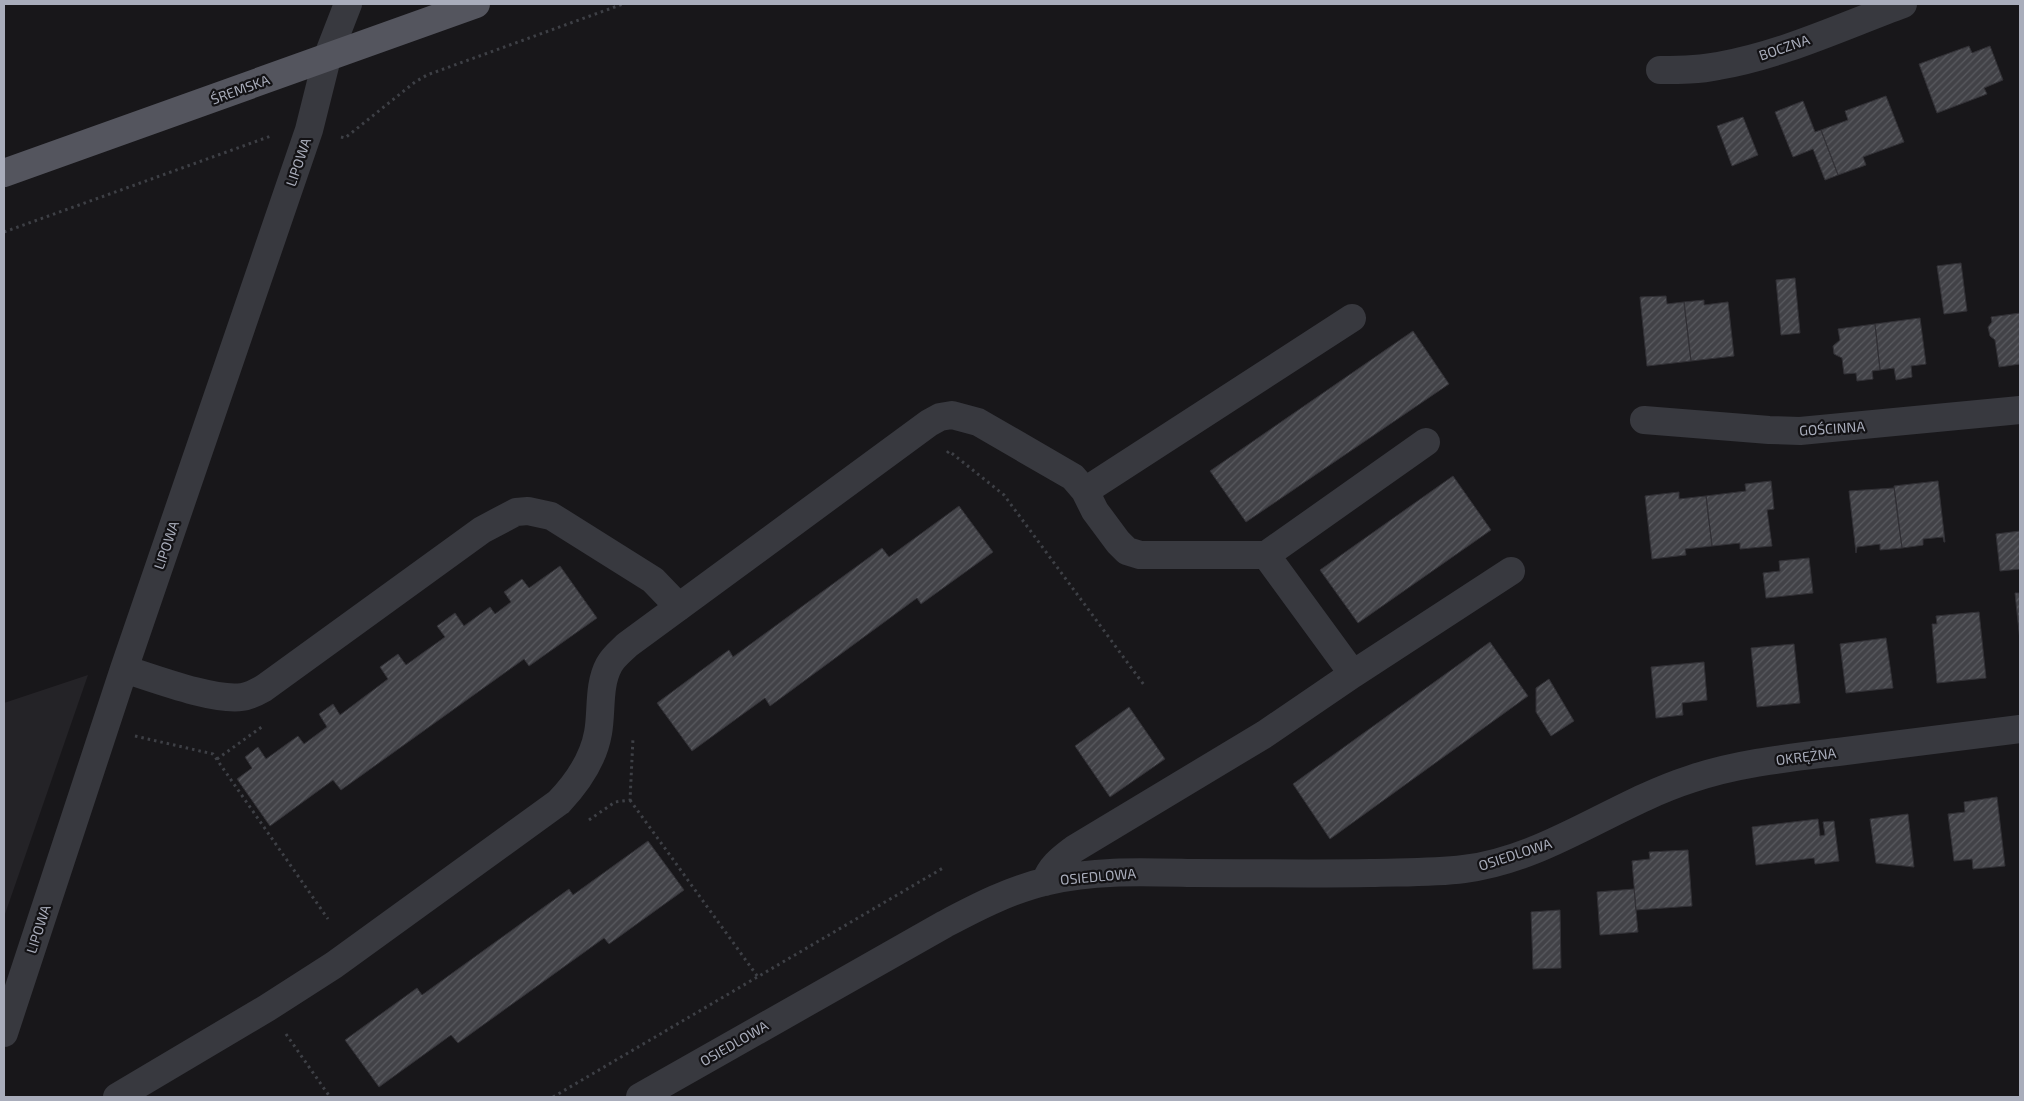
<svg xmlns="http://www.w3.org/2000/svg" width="2024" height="1101" font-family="'Exo 2',sans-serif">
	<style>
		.built { fill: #242327 }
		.building { fill: url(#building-hatch); stroke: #323136 }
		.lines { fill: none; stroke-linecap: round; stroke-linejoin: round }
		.path { stroke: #3e4046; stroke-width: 3; stroke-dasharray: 2.5 4; stroke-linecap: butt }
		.minor { stroke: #38393f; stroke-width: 28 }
		.major { stroke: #54555e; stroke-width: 28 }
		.labels { text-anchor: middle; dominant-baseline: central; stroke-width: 4.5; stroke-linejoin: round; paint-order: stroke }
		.street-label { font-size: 14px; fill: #a9adbb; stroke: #131215 }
	</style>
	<defs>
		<pattern id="building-hatch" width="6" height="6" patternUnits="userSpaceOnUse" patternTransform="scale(1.25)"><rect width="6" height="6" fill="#424247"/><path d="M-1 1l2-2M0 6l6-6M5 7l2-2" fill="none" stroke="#5a5b60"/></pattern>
	</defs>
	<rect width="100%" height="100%" fill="#18171a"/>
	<!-- built -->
	<path class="built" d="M88,675L4,917V703Z"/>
	<!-- building -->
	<path class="building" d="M1969,46L1972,53L1990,46L2003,80L1984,88L1987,94L1937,113L1919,64Z
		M1886,96L1904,142L1863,157L1866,165L1838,175L1821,130L1848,120L1845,111Z
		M1803,101L1815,132L1821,130L1838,175L1825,180L1813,149L1793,157L1775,112Z
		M1743,117L1758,155L1732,166L1717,126Z
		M1961,263L1967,311L1944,314L1937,266Z
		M1795,278L1800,333L1781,335L1776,280Z
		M1666,296L1667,304L1684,302L1691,361L1647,366L1640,297Z
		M1704,300V305L1728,302L1734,356L1691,361L1684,302Z
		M2020,313V364L1999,367L1995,340L1990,336L1988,327L1992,322L1991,317Z
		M1920,318L1926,364L1911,366L1912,377L1896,380L1894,368L1880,370L1875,324Z
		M1875,324L1880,370L1872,371L1873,379L1857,381L1856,373L1844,374L1842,358L1834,354L1833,346L1840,340L1838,329Z
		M1413,331L1449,384L1246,522L1210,471Z
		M1453,476L1491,530L1358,623L1320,570Z
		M1771,481L1774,509L1767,510L1772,546L1740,549V543L1712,546L1706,496L1746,491L1745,484Z
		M1938,481L1945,542H1944L1943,537L1923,539V545L1902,548L1894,486Z
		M1894,488L1902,548L1880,550V544L1857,547L1856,553L1849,491Z
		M1679,492V499L1706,496L1712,546L1685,549L1686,555L1652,559L1645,496Z
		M959,506L993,552L921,604L917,598L770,706L765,698L692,751L657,703L729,650L733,657L882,548L889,557Z
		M2020,531V569L2000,571L1996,534Z
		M1809,558L1813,593L1766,598L1763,573L1780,571L1779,561Z
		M560,566L597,618L529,666L524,659L341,790L333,780L270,826L237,779L252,768L245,757L258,747L266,759L298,736L304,744L327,727L319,714L333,704L340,715L388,679L380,667L398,654L406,665L445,637L437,626L455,613L464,626L490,607L495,614L511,602L504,592L522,579L529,588Z
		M2015,593H2020V641Z
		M1979,612L1986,678L1937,683L1932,624H1937L1936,616Z
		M1886,638L1893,688L1846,693L1840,644Z
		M1490,642L1528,696L1330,839L1293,784Z
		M1794,644L1800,703L1757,707L1751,648Z
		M1704,662L1707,700L1682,703L1683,715L1656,718L1651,667Z
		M1549,679L1574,721L1551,736L1536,712V688Z
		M1129,707L1165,759L1110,797L1075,746Z
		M1997,797L2005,866L1973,869L1972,859L1954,861L1948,814L1965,812L1964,802Z
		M1908,814L1914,867L1876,863L1870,819Z
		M1818,819L1820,836L1825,835L1823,822L1834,821L1839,861L1815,864L1814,858L1756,865L1752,827Z
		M648,841L684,890L609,944L604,938L458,1043L451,1035L379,1087L345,1040L417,988L422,995L569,889L573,895Z
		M1688,850L1692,906L1636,910L1632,861L1650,859L1649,852Z
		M1634,889L1638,932L1600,935L1597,892Z
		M1560,910L1561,968L1533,969L1531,912Z"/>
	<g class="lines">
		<!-- path -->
		<path class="path" d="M341,137L345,138L415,82L427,75L623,4
			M4,232L271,136
			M947,453L949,451L1004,495L1144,685
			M135,736L213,754L328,919
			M217,759L263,726
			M630,800L758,977
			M589,820L615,802L630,800L633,738
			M286,1034L330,1097
			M553,1097L943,868"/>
		<!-- minor -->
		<path class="minor" d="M1660,70C1680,70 1699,70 1718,66C1782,55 1843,26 1903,4
			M1644,420L1769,430L1800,431L2020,410
			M1085,491L1352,318
			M1266,555L1426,442
			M124,669C153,678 213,701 242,697C249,696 257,692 264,688L482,530L516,512L528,511L551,516L653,580L679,607
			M1353,674L1511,571
			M4,1033L124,669L309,130L327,58L348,4
			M117,1097L267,1008L334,965L559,802C577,783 593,761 598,733C602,712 598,685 609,665C613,657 621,651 627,645L929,423L940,417L952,415L978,422L1073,477L1085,491L1095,511L1118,542L1127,551L1140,555H1266L1353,674L1265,734L1074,849C1061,859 1051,866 1045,882
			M640,1097L945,924C977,907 1012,889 1048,881C1095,870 1143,872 1192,873C1251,873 1310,874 1370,873C1401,872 1433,873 1464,869C1546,859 1613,804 1691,779C1738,763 1788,758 1838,752C1899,744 1960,737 2020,729"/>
		<!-- major -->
		<path class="major" d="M4,173L476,4"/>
	</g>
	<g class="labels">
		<!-- street labels -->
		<g class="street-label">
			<text transform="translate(1784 47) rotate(-19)">BOCZNA</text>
			<text transform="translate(240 89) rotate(-20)">ŚREMSKA</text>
			<text transform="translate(298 162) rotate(-71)">LIPOWA</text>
			<text transform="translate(1832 428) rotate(-4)">GOŚCINNA</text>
			<text transform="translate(166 545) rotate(-71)">LIPOWA</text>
			<text transform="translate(1806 756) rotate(-7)">OKRĘŻNA</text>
			<text transform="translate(1515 854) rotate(-18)">OSIEDLOWA</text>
			<text transform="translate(1098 876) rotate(-5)">OSIEDLOWA</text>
			<text transform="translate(38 929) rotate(-72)">LIPOWA</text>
			<text transform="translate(734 1043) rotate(-30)">OSIEDLOWA</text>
		</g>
	</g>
	<!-- border -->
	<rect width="2024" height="1101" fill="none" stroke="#a9adbb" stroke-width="10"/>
</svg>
